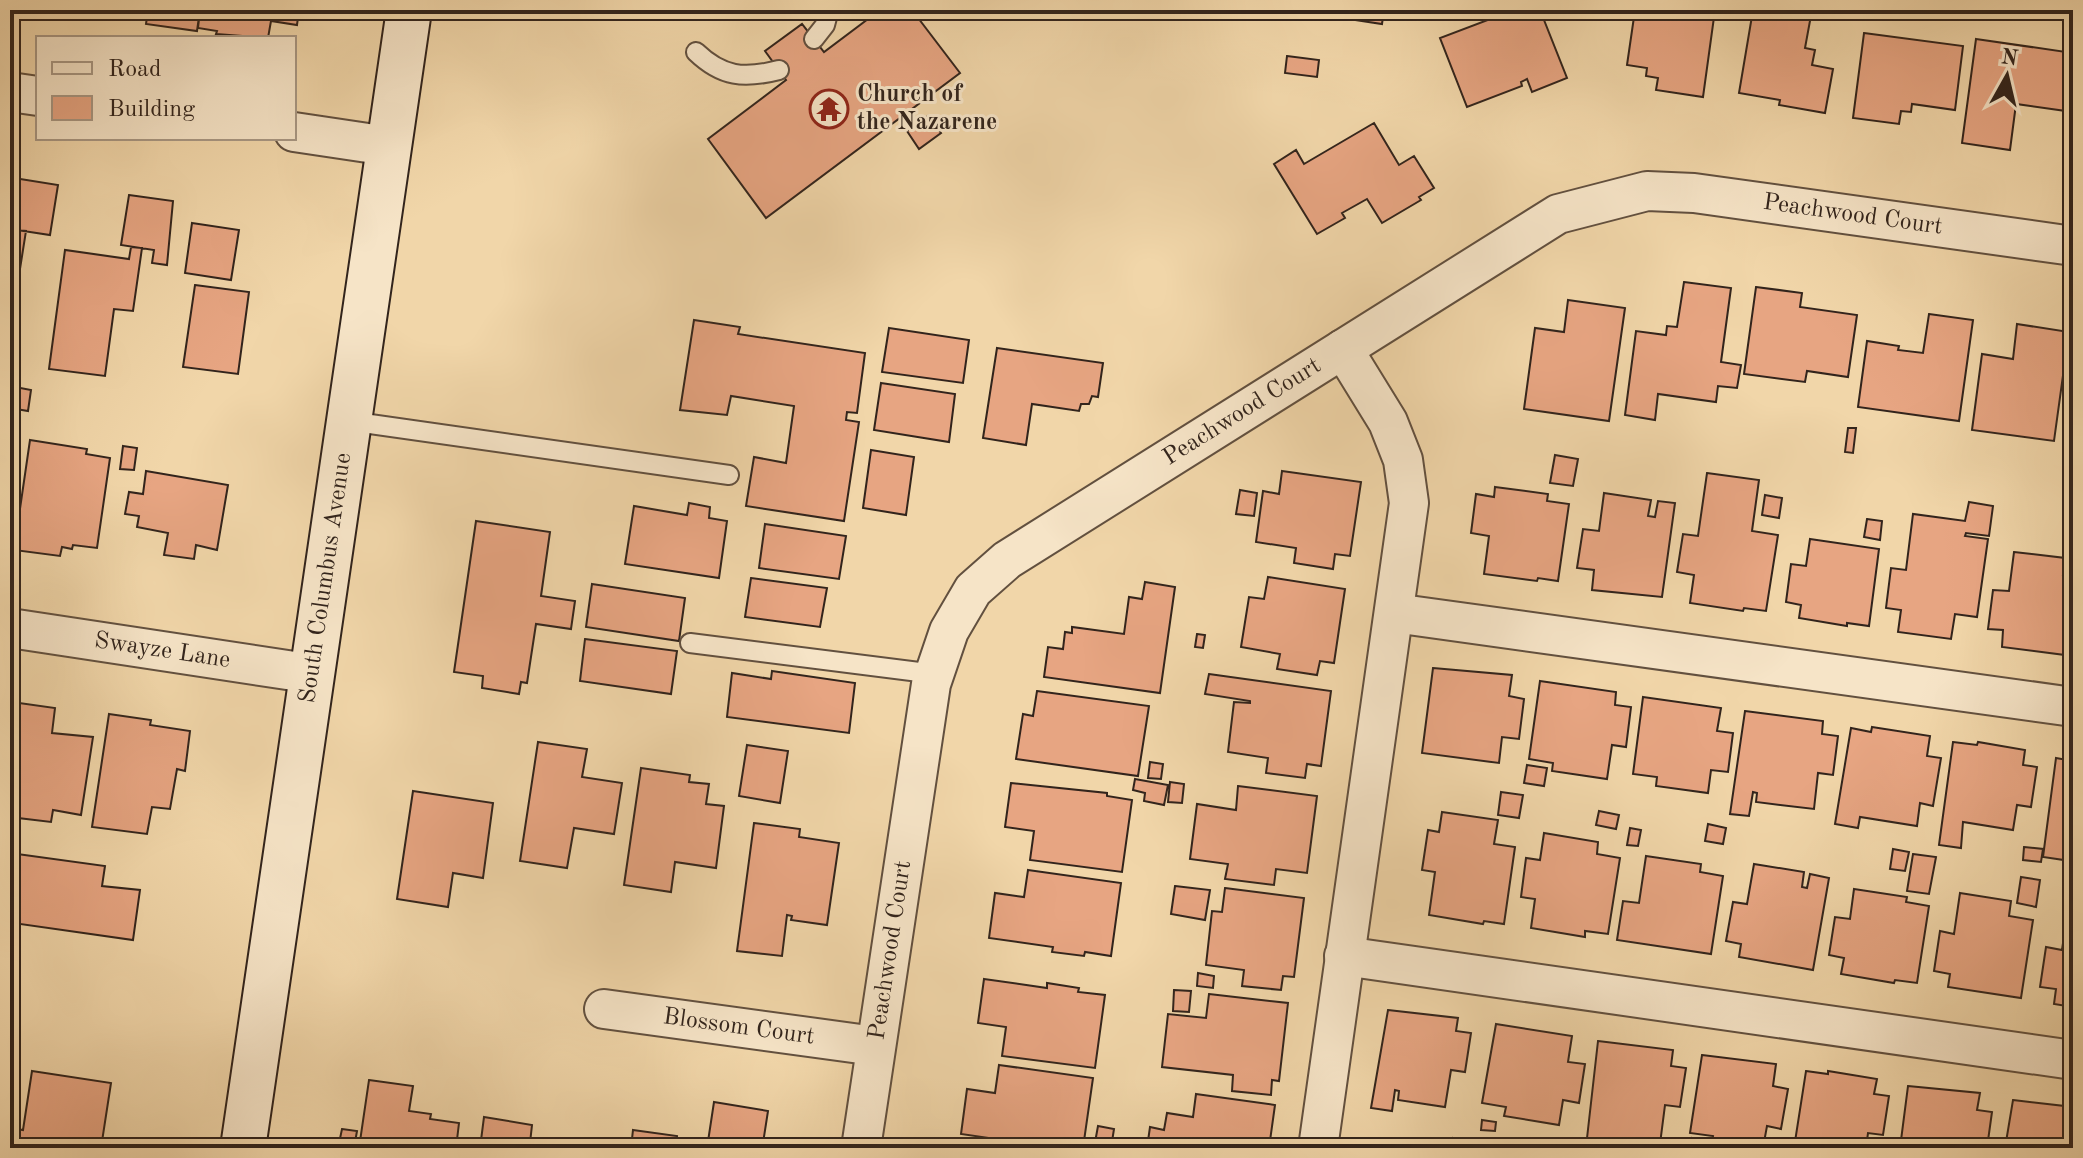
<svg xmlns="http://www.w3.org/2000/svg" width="2083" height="1158" font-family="'Old Standard TT',serif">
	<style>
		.building { fill: #e7a582; stroke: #32241c; stroke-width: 2 }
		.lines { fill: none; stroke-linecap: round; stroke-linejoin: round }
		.lane-casing { stroke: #62503f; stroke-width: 22 }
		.street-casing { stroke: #62503f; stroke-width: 42 }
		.secondary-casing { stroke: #32241c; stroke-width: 48 }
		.lane { stroke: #f6e4c7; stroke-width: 18 }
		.street { stroke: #f6e4c7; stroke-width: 38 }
		.secondary { stroke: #f6e4c7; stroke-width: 44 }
		.labels { text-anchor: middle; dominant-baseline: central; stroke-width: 6; stroke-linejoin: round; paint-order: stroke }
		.poi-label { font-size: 24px; font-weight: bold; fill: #32241c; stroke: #f6e4c7; text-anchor: start }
		.street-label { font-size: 24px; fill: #32241c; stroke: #f6e4c7 }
	</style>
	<rect width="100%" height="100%" fill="#f1d6a9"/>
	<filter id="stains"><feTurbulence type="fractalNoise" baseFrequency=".0025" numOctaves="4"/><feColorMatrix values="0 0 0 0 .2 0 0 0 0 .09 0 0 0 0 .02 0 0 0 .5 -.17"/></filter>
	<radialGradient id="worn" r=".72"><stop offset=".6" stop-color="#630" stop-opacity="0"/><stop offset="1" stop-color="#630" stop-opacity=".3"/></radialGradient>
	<!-- building -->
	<path class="building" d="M148,10H200L197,31L146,24Z
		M200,10H299L297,25L271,21L268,38L216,34L217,31L198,28Z
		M880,10H912L960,73L766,218L708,139L786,80L765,51L802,24L824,52Z
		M1336,10H1384L1382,24L1335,17Z
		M1514,10H1540L1567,78L1532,92L1527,79L1521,82L1522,86L1467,107L1440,38Z
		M1635,10H1715L1703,97L1656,90L1658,78L1646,76L1647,68L1627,65Z
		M1753,10H1812L1805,48L1815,50L1812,65L1833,69L1825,113L1779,105L1780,100L1739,93Z
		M1864,33L1963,46L1955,110L1912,104L1911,112L1901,111L1899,124L1853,118Z
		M1976,39L2073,53V112L2016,104L2010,150L1962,143Z
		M1287,56L1319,60L1317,77L1285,73Z
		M928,116L941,133L919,149L907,131Z
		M1374,123L1399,165L1414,156L1434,188L1419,197L1421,200L1382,223L1367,199L1342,213L1345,218L1317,234L1274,164L1296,150L1304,164Z
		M14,178L58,185L50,235L10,229V203Z
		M129,195L173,201L167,265L152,263L154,250L121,245Z
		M192,223L239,230L231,280L185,273Z
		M15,230L26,231L10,332V242H13Z
		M131,247L142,248L133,311L114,309L105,376L49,369L65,250L129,259Z
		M1684,282L1731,288L1721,362L1741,365L1737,388L1718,386L1716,402L1658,394L1655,420L1625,415L1636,331L1666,335L1667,326L1677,327Z
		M195,285L249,292L238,374L183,367Z
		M1756,287L1802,293L1800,307L1857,315L1848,377L1807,371L1805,382L1744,374Z
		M1568,300L1625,308L1609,421L1524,409L1535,328L1564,332Z
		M1929,314L1973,320L1959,421L1858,407L1867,341L1899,346L1898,350L1923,353Z
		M694,320L740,327L738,334L865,353L857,413L847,412L846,420L859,422L844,521L746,506L754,457L786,463L794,406L731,396L727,415L680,410Z
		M2017,324L2069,332L2054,441L1972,430L1982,354L2013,359Z
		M889,328L969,340L963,383L882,372Z
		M997,348L1103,363L1098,397L1092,396L1089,404H1081L1079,411L1032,404L1026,445L983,438Z
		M881,383L955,394L949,442L874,430Z
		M10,386L31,390L28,411L10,408Z
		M1848,428H1856L1853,453L1845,452Z
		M30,440L87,449L86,454L110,458L97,548L73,545L72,549L62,547L60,556L14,550Z
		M123,446L137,448L134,470L120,469Z
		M871,450L914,457L906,515L863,508Z
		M1555,455L1578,459L1573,486L1550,483Z
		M146,471L228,485L217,550L196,545L194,559L164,555L168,533L137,527L139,516L125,514L129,492L143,494Z
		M1282,471L1361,482L1350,556L1335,554L1333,569L1294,563L1296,548L1256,542L1263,491L1279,494Z
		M1707,473L1759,480L1752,531L1778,535L1766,611L1744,608L1743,611L1690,603L1694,575L1677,572L1683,534L1698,536Z
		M1495,487L1548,494L1547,501L1569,504L1558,581L1538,578L1537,581L1484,574L1489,536L1471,533L1476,494L1494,497Z
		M1240,490L1257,493L1254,516L1236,514Z
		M1604,493L1651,500L1648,516L1655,517L1658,501L1675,503L1662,597L1592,590L1594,570L1577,568L1583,529L1599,531Z
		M1765,495L1782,498L1779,518L1762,515Z
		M1969,502L1993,506L1989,536L1966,533L1965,536L1988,539L1977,617L1955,614L1951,639L1898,632L1901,610L1886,608L1891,568L1906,570L1913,514L1965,521Z
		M689,503L710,507L709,518L727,521L719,578L625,564L634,506L687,515Z
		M1867,519L1882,521L1880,540L1864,537Z
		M476,521L550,532L541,596L575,601L571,629L536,624L527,683L521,682L519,694L482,688L483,676L454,672Z
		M765,524L846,536L839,579L759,568Z
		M2067,526L2073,527V553L2064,552Z
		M1810,539L1879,549L1869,626L1847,623V626L1799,618L1801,605L1786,602L1791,564L1806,566Z
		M2014,552L2065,558L2063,575L2073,576V656L2002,647L2003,630L1988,629L1993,590L2009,591Z
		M1268,577L1345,589L1334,663L1320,661L1317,675L1277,669L1280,654L1241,647L1249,597L1264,599Z
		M751,578L827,588L820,627L745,617Z
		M1145,582L1175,587L1160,693L1044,677L1048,647L1063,649L1065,632L1072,633V627L1124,634L1129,597L1142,599Z
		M592,584L685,598L679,641L586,627Z
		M1197,634L1205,635L1203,648L1195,647Z
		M585,639L677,651L671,694L580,681Z
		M1433,668L1512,675L1509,696L1524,699L1519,739L1502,737L1499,763L1422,753Z
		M772,671L855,683L849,733L727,717L732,673L771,679Z
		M1209,674L1331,691L1321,766L1307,764L1305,778L1266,773L1268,758L1228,752L1234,702L1250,703V701L1205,694Z
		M1540,681L1616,692L1615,705L1631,707L1626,747L1612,745L1607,779L1552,771L1553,763L1529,759Z
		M1037,691L1149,706L1138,776L1016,759L1023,714L1033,716Z
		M1643,697L1721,708L1717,731L1733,733L1728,772L1711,770L1708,793L1656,786L1657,777L1633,774Z
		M12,702L55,708L52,733L93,737L81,815L53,810L51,822L10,817Z
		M1745,711L1823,721L1822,734L1838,736L1833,775L1818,773L1814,809L1756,802L1757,793L1753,792L1749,816L1730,814Z
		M109,714L151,720L150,725L190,731L185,771L177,769L170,809L152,807L147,834L92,827Z
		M1872,727L1930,736L1927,756L1941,758L1933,806L1920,803L1917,826L1860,817L1858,828L1835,824L1851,728L1871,732Z
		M538,742L587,749L582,777L622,783L614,834L574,828L567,868L520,861Z
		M1953,742L1977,745L1978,742L2025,750L2023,765L2037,767L2031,807L2017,805L2013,830L1963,822L1961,848L1939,845Z
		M747,745L788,751L780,803L739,796Z
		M2056,758L2073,761V839L2067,838L2064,860L2043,857Z
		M1150,762L1163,764L1161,779L1148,778Z
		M1527,765L1547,768L1544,786L1524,783Z
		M641,768L690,775L689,782L709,784L706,804L724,806L716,868L675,862L671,892L624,885Z
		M1135,779L1168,785L1164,805L1144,801L1145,793L1133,790Z
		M1170,782L1184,784L1182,803L1168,802Z
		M1011,783L1107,793V796L1132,800L1122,872L1030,860L1034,831L1005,827Z
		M1238,786L1317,796L1307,873L1276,869L1274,885L1225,879L1228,864L1190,859L1197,804L1236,810Z
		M413,791L493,803L483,878L453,873L448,907L397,899Z
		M1501,792L1523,795L1519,818L1498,815Z
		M1599,811L1619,815L1616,829L1596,825Z
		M1442,812L1498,820L1494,844L1515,847L1504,924L1484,921L1483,924L1429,915L1435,872L1422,870L1428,830L1439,832Z
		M754,823L800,829L799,837L839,843L827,925L791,920L792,916L787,915L782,956L737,951Z
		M1708,824L1726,828L1723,844L1705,841Z
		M1630,828L1641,830L1638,846L1627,845Z
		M1544,833L1598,842L1597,854L1620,858L1608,934L1585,931V937L1531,928L1535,899L1521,897L1526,858L1540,860Z
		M2024,847L2043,849L2041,862L2023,860Z
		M1893,849L1909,852L1905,871L1890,869Z
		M10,853L105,866L102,886L140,890L133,940L13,923L16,901L10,900Z
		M1913,854L1936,857L1929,894L1907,891Z
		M1646,856L1701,864L1700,872L1723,876L1711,954L1617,940L1623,901L1639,903Z
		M1754,864L1804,872L1802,887L1807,888L1810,874L1829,878L1813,970L1739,957L1741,944L1726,941L1733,902L1747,904Z
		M1028,870L1121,883L1111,956L1085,952L1084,956L1052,952L1053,947L989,938L995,893L1024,897Z
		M2021,877L2040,880L2036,907L2017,903Z
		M1175,886L1210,890L1205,920L1171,914Z
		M1225,888L1304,898L1294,977L1283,976L1281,990L1242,986L1244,970L1206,965L1212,911L1222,912Z
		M1854,889L1907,897L1906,902L1929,906L1917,983L1895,980L1894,983L1841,974L1844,958L1829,955L1835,917L1850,919Z
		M1960,893L2011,901L2009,916L2033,920L2021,998L1948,987L1950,974L1934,971L1940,931L1954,934Z
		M2066,923L2073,924V1007L2054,1004L2056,989L2040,987L2046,947L2062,950Z
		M1198,973L1214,976L1213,988L1197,986Z
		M984,979L1047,988V983L1079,988L1078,992L1105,995L1095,1068L1002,1056L1006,1027L978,1023Z
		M1174,990L1191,991L1189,1012L1173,1011Z
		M1209,994L1288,1003L1279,1081L1272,1080L1271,1095L1232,1091L1233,1075L1162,1067L1168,1014L1206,1018Z
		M1388,1010L1458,1018L1456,1031L1471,1033L1465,1072L1451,1070L1445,1107L1398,1100L1399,1091L1395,1090L1392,1111L1371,1108Z
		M1496,1024L1572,1036L1568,1062L1585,1064L1579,1103L1563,1100L1559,1125L1504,1116L1506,1107L1482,1103Z
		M1598,1041L1673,1050L1671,1066L1686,1068L1680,1107L1665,1105L1660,1144L1609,1138L1608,1148L1586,1147Z
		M1702,1055L1776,1064L1773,1086L1788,1089L1781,1129L1767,1126L1763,1148L1712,1143L1713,1136L1690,1133Z
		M999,1065L1093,1078L1083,1148H1034L1024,1147V1143L961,1134L967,1089L995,1093Z
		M32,1071L111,1083L101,1148H10V1128L23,1130Z
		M1806,1071L1828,1074V1071L1877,1079L1874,1094L1889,1096L1883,1135L1868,1133L1866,1148H1794Z
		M369,1080L413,1086L409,1111L431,1114L430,1119L459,1123L456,1148H359Z
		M1908,1086L1980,1093L1977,1110L1992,1112L1987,1148H1900Z
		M1196,1094L1275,1105L1269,1148H1147L1150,1127L1164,1130L1167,1113L1193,1117Z
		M2013,1100L2073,1107V1148H2005Z
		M714,1102L768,1111L763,1143L791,1148H707Z
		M484,1117L532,1125L530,1143L563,1148H480Z
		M1482,1120L1496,1122L1495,1131L1481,1130Z
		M1098,1126L1114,1129L1111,1148H1094Z
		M342,1129L357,1131L354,1148H338Z
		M633,1130L677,1136L676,1148H631Z
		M1453,1138L1478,1142L1477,1148H1451Z
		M1692,1138L1707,1140L1706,1148H1691Z
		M1611,1139L1625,1141V1148H1610Z"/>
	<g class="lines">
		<defs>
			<path id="lane" d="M814,39L825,25L829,10
				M696,52C722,77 744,79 779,70
				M349,421L729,475
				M690,643L935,674"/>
			<g id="street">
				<path d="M10,92L38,96"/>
				<path d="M294,132L388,146"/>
				<path d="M1394,613L2073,707"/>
				<path id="s1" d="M10,628L314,674"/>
				<path d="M1344,956L2073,1060"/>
				<path id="s2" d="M604,1009L875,1046"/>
				<path id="s3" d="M861,1148L931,684L949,631L973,590L1007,560L1558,214L1647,191L1694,193L2073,246"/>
				<path d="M1318,1148L1409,503L1403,460L1388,422L1343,349"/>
			</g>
			<g id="secondary">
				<path id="s4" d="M243,1148L409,10"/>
			</g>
		</defs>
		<!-- lane casing -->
		<use href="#lane" class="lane-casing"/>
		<!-- street casing -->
		<use href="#street" class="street-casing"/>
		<!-- secondary casing -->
		<use href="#secondary" class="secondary-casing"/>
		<!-- lane -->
		<use href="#lane" class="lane"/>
		<!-- street -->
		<use href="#street" class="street"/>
		<!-- secondary -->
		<use href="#secondary" class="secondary"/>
	</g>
	<!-- icons -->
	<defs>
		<symbol id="temple-ring" viewBox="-11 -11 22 22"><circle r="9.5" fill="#f6e4c7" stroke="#8f2418" stroke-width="1.5"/><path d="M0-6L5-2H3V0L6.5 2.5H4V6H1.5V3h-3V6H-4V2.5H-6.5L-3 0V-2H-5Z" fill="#8f2418"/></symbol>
	</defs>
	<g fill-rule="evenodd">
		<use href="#temple-ring" x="807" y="87" width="44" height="44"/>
	</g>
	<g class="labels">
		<!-- poi labels -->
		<g class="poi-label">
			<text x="857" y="95">Church of<tspan x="857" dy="28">the Nazarene</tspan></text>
		</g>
		<!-- street labels -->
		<g class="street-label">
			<text stroke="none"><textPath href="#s3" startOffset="1568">Peachwood Court</textPath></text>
			<text stroke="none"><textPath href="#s3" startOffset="896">Peachwood Court</textPath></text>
			<text stroke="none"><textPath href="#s4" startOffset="576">South Columbus Avenue</textPath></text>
			<text stroke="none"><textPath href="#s1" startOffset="154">Swayze Lane</textPath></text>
			<text stroke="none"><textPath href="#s3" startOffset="200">Peachwood Court</textPath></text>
			<text stroke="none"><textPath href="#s2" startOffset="136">Blossom Court</textPath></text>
		</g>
	</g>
	<!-- margin -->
	<rect width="2083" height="1158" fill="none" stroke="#f1d6a9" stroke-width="40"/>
	<rect x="12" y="12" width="2059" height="1134" fill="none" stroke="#32241c" stroke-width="4"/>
	<rect x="20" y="20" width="2043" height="1118" fill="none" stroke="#32241c" stroke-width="2"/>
	<!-- legend -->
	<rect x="36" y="36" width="260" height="104" fill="#f6e4c7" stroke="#a89783" stroke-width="2"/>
	<rect x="52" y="62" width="40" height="12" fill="#f6e4c7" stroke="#a89783" stroke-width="2"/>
	<text x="108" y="76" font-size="24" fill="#32241c">Road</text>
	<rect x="52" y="96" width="40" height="24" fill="#e7a582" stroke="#a89783" stroke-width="2"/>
	<text x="108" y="116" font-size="24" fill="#32241c">Building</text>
	<!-- north arrow -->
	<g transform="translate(2007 76) rotate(8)" stroke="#f6e4c7" stroke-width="6" paint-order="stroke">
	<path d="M0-6L14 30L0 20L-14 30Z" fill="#32241c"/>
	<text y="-12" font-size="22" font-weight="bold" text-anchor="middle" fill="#32241c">N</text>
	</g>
	<rect width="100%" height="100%" filter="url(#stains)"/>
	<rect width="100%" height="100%" fill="url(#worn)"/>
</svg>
